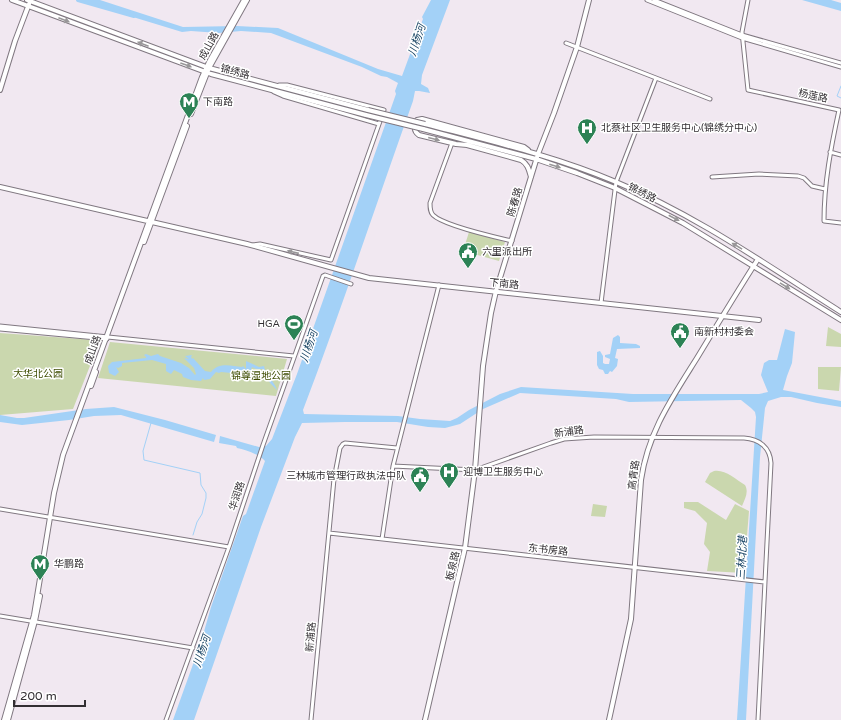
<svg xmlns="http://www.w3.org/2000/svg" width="841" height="720" font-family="'Varela Round','Noto Sans SC',sans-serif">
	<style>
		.green { fill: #cad7ae }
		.water { fill: #a3d1f7 }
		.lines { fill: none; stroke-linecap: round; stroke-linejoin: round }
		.stream { stroke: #a3d1f7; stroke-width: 1 }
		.river { stroke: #a3d1f7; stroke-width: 4 }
		.street-casing { stroke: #807881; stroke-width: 5 }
		.secondary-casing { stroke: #807881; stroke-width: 6 }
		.street { stroke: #fff; stroke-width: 3 }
		.secondary { stroke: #fff; stroke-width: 4 }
		.secondary-bridge-casing { stroke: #807881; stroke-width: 6; stroke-linecap: butt }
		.secondary-bridge { stroke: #fff; stroke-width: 4 }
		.oneway { fill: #999799 }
		.labels { text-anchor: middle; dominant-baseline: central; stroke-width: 3; stroke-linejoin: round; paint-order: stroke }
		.street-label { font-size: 10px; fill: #332f33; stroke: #fff }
		.poi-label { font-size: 10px; fill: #332f33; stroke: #fff; text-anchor: start }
		.park-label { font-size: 10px; fill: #3d4c00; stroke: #fff }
		.water-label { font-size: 11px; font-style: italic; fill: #1a4565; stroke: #fff }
	</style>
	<rect width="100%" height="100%" fill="#f1e8f1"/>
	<!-- green -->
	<path class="green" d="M469,232L505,242L499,261L463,251Z
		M828,327L841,334V347L826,346Z
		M0,333L95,340L97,342V348L73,409L0,415Z
		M110,342L287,359L276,396L98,378Z
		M818,367H841L839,391L818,389Z
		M714,471C725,469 735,479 745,485C749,492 745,499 742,506L705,482L710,473Z
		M684,502H698L726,520L735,504L749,511L744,573L707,571L710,552L704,544L707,523L695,511L684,508Z
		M593,504L607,506L605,517L591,516Z"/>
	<!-- water -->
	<path class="water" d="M83,0H100L183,27L237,26L278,28L378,69L402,76L423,19L422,17L431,0H450L422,75L421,84L428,88L430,93L419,91H415L413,101C376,204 342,308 303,410L304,414L398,416L420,419L450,421L457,418L469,410L500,394L521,387L633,394H759L768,392L761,375L764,363L769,360H777L785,329L795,332L792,363L787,376L783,390L841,401V407L817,403L791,397H781L768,401L765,408L760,457L746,720H737L756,417L755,412L751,408L741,400L629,402L616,399L520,393L483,409L460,424L445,428L428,427L397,422H345L302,423L295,437L261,527L194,720H173L201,642L211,607L243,516L246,514L265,461C259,454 246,450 237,448L236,446L219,443L220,436L259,447L266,446L272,439L297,374L396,94L395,91L398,83L387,77L381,76L362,67L271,33L241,31L219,33L191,31L182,32L87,3Z
		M802,0H831L841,3V11Z
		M618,335L620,337V343L636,344L640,346V348L617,349L615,358L618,359L617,366L612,372L610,371L608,374H605L603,370L599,369L597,365V352L600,351L603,356V363L605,364H609L610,359L605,357V355L610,354L613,338Z
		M146,354L151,356L158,354L160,356L181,363L189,368L195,375L196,374L194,368L184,358L189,359L185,356L192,355L191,357L192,359L193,358L205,371L211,372C219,362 231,366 242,367L243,366L246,369V361L259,367L264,366C265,374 274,381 277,390L270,383L266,374L262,372L263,369H256L252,367L251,370L252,375L221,372L219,373L216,372L210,379L204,380L203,378L201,381L191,380L183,377L182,374L174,370L171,374L166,371V364L152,360L122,363V366L118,368L116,367L119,372L115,376L109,373L108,366L112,362L146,358V357L144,355Z
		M114,407L165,420L216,435L214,442L121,415L94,416L69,420L22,425L0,422V415L17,418H24L86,409Z"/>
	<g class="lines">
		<!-- stream -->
		<path class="stream" d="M841,86L837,96L841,98
			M151,423L143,451L144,460L200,473L201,485L206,493V498L202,514L197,522L193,535"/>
		<!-- river -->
		<path class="river" d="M78,0L134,16"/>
		<defs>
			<path id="street" d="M647,0L742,38L841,67
				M654,0L742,35L841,63
				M748,0L742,32L748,90L839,110C831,147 824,183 824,221L841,223
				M566,43L710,99
				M274,92L283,96L379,124
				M452,143L430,203C430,208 430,212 433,215C444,226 495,237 512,241
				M830,152L841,155
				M712,177L759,174L798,176L804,178L812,186L825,189
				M253,245L260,244L331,260L384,110L287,85H279
				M601,303L616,182L656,78
				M0,326L294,356
				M0,329L107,339
				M393,466L475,470L551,443L564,439L594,437L744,438C759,439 770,447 771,463L758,720
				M0,509L229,547
				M329,533L765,582
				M382,539L393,466L439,285
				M0,616L193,648
				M166,720L229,547L263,445L323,276L325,275L351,284
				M311,720L334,479L340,448L343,444L345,443L397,448"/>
			<path id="secondary" d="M12,0L211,74L366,115
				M27,0L209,68L368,110
				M0,90L15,41L29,4
				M191,114L209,68L247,0
				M425,124C490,141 555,156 616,182C696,215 768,266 841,312
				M423,129L536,159L577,173L615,188L683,223L841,320
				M528,150L524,147L422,119L417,120C414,126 413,131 419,135L456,144L467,145L521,160C528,164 529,170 531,177
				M0,187L247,244L369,278L759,320
				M144,242L187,126
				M91,386L96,372
				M4,720L34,615L54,493L63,455L202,77L209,62L244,0
				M8,720L35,621L40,596
				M425,720L465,548L475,470L483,366L491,313L496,291L538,154L554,113L577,47L589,0
				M609,720L631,619L641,480C648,432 672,398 697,358C717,325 737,292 758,259"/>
		</defs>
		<!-- street casing -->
		<use href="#street" class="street-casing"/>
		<!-- secondary casing -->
		<use href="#secondary" class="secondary-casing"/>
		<!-- street -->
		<use href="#street" class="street"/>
		<!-- secondary -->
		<use href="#secondary" class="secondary"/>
		<defs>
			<path id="secondary-bridge" d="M368,110L425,124
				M366,115L423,129"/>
		</defs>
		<!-- secondary-bridge casing -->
		<use href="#secondary-bridge" class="secondary-bridge-casing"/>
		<!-- secondary-bridge -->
		<use href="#secondary-bridge" class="secondary-bridge"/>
	</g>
	<!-- one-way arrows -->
	<defs><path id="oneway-solid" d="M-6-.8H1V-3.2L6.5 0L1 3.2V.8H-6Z"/></defs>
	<g class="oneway">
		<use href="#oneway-solid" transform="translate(64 20) rotate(21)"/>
		<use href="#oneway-solid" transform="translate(143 44) rotate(-159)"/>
		<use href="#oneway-solid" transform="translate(186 65) rotate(20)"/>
		<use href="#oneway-solid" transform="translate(434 139) rotate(15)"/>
		<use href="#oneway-solid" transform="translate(555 166) rotate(18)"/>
		<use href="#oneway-solid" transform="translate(674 218) rotate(28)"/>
		<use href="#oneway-solid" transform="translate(737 246) rotate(-149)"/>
		<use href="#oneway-solid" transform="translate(293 252) rotate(-167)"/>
		<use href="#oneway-solid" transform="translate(785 286) rotate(32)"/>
	</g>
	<!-- icons -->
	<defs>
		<symbol id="metro-pin" viewBox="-11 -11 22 30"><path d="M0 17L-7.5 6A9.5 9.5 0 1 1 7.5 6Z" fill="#2c8255" stroke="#fff"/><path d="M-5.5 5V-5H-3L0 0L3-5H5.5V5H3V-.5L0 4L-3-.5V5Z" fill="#fff"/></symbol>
		<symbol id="hospital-pin" viewBox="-11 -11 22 30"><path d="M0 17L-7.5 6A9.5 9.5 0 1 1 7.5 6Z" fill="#2c8255" stroke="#fff"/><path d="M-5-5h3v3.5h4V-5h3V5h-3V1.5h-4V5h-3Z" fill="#fff"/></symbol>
		<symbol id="civic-pin" viewBox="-11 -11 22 30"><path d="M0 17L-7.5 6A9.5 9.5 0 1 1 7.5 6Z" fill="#2c8255" stroke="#fff"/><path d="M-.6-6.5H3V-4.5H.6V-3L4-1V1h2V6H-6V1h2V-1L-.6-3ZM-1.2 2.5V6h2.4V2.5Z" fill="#fff"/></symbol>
		<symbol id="stadium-pin" viewBox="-11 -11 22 30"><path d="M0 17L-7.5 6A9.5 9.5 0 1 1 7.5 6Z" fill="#2c8255" stroke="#fff"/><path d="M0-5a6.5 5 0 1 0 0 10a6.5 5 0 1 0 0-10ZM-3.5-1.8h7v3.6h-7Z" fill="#fff"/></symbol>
	</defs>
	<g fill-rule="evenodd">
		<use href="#metro-pin" x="178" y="91" width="22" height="30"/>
		<use href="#hospital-pin" x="576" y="117" width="22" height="30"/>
		<use href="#civic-pin" x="457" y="241" width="22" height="30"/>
		<use href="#stadium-pin" x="283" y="313" width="22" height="30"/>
		<use href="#civic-pin" x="669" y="321" width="22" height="30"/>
		<use href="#hospital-pin" x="438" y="461" width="22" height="30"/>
		<use href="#civic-pin" x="409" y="465" width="22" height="30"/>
		<use href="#metro-pin" x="29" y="553" width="22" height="30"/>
	</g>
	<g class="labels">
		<!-- street labels -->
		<g class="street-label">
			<text transform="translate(209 46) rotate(-61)">成山路</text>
			<text transform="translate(235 72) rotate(15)">锦绣路</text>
			<text transform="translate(813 96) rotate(12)">杨莲路</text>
			<text transform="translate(642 193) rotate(26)">锦绣路</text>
			<text transform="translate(515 202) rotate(-73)">陈春路</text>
			<text transform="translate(504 284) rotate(6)">下南路</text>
			<text transform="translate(93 350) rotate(-70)">成山路</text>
			<text transform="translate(569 432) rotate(-8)">新浦路</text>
			<text transform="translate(634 475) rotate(-82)">高青路</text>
			<text transform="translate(237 496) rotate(-72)">华润路</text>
			<text transform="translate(548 550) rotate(6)">东书房路</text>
			<text transform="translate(453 566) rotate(-77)">板泉路</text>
			<text transform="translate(311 637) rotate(-85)">新浦路</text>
		</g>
		<!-- poi labels -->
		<g class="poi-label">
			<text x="203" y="102">下南路</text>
			<text x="601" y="128">北蔡社区卫生服务中心(锦绣分中心)</text>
			<text x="482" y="252">六里派出所</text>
			<text x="280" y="324" text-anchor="end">HGA</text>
			<text x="694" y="332">南新村村委会</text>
			<text x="463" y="472">迎博卫生服务中心</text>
			<text x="406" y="476" text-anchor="end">三林城市管理行政执法中队</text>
			<text x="54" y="564">华鹏路</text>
		</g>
		<!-- park labels -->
		<g class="park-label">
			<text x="38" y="374">大华北公园</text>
			<text x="261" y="376">锦尊湿地公园</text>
		</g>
		<!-- water labels -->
		<g class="water-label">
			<text transform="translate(417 40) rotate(-71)">川杨河</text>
			<text transform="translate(309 346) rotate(-71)">川杨河</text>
			<text transform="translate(742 558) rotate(-87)">三林北港</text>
			<text transform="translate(202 651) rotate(-71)">川杨河</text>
		</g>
	</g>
	<!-- scale -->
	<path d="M14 700v6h71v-6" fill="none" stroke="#332f33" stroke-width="2"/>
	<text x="20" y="700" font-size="12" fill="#332f33" stroke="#ffffff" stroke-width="3" paint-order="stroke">200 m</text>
</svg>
